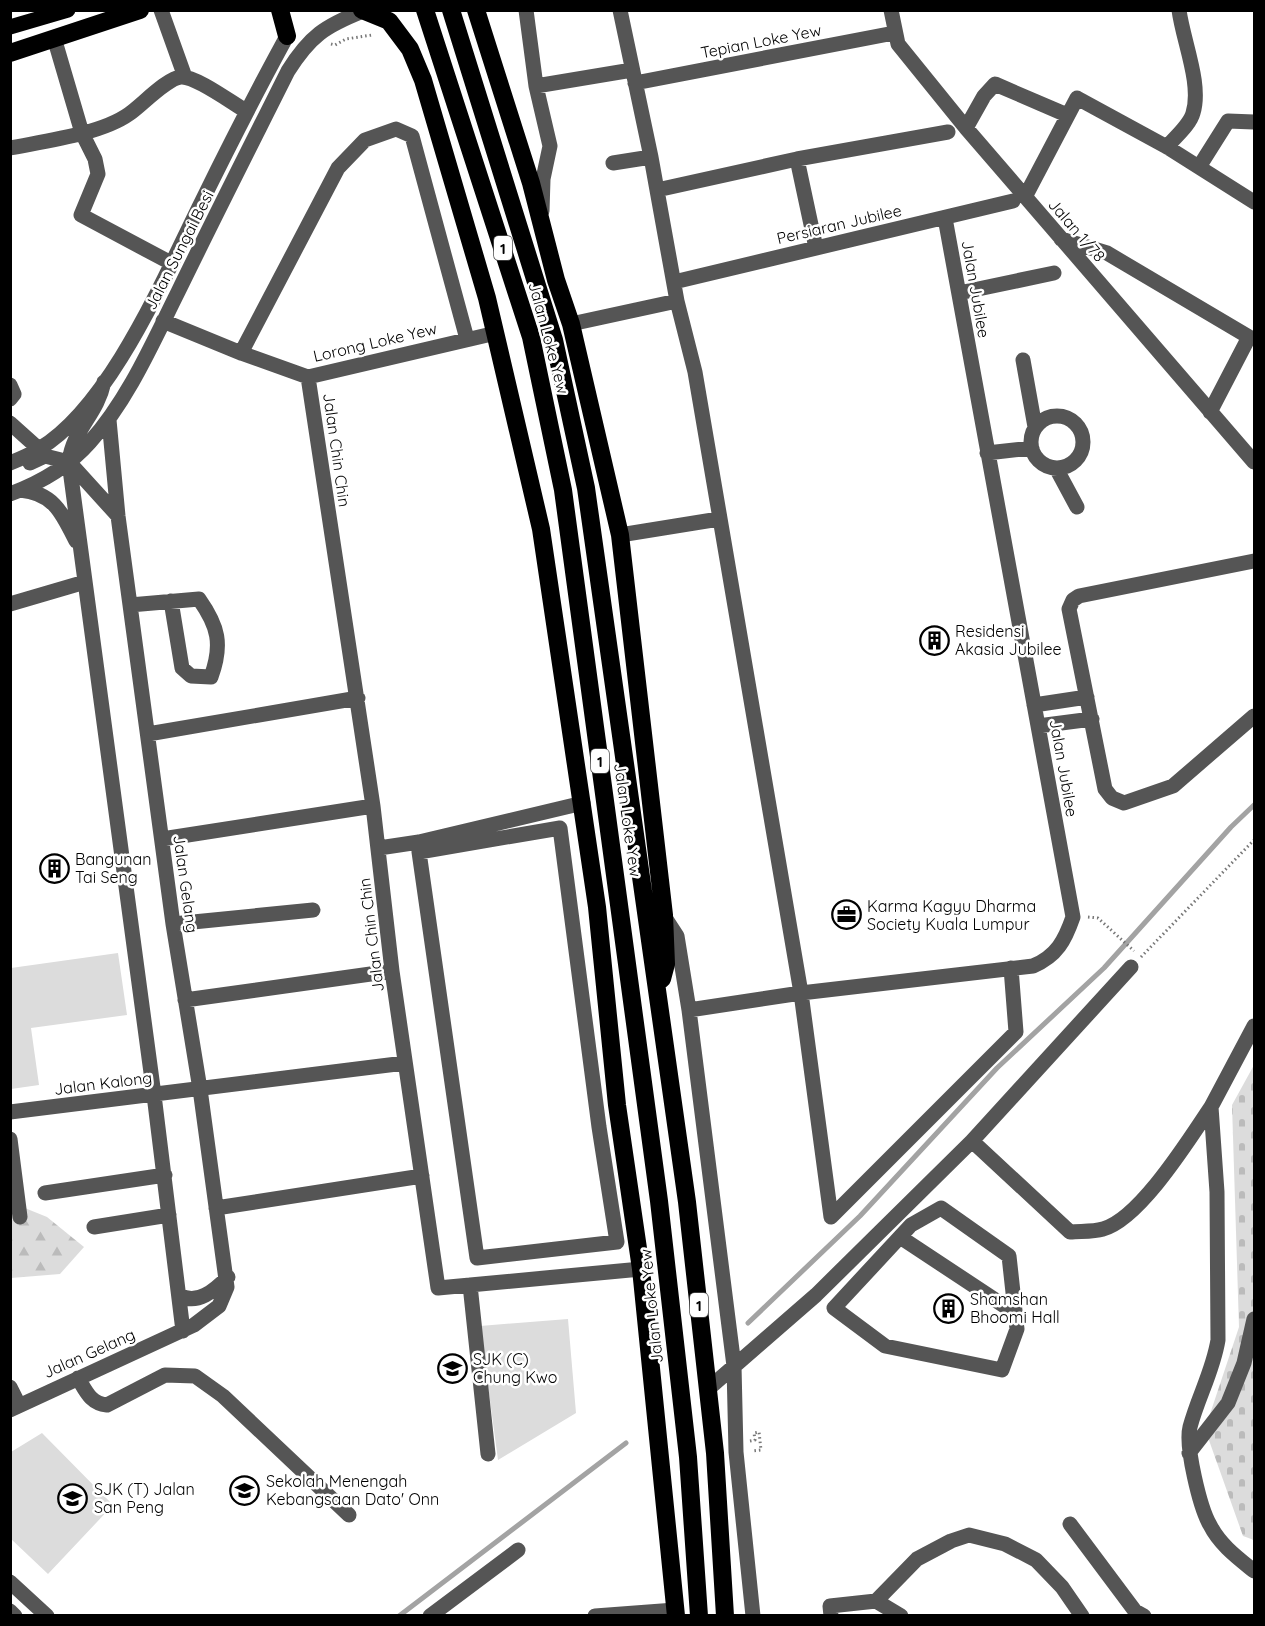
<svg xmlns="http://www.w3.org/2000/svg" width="1265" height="1626" font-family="Quicksand,sans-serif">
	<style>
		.green { fill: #dcdcdc }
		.forest { fill: url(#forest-firs) }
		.cemetery { fill: url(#cemetery-stones) }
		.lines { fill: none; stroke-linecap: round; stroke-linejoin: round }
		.stream { stroke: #a3a3a3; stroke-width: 5 }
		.path { stroke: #777; stroke-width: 3; stroke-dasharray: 1.5 3; stroke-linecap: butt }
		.minor { stroke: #555; stroke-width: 15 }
		.major { stroke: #000; stroke-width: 15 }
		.highway { stroke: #000; stroke-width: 18 }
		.labels { text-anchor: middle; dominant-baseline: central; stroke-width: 5; stroke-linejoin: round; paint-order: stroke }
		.shield { fill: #fff; stroke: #4c4c4c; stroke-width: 1.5 }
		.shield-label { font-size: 15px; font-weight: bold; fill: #000 }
		.street-label { font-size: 16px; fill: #000; stroke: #fff }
		.poi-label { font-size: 16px; fill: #000; stroke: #fff; text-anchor: start }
	</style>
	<defs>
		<pattern id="forest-firs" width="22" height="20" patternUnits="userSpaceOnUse" patternTransform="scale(1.5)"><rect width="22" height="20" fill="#dcdcdc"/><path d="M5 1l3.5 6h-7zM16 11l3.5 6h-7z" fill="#bbb"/></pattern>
		<pattern id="cemetery-stones" width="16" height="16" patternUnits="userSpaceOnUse" patternTransform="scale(1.5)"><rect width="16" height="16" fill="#dcdcdc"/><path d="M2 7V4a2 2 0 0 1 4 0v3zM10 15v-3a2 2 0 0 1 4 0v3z" fill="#bbb"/></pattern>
	</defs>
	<rect width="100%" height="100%" fill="#fff"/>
	<!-- green -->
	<path class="green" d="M118,953L127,1015L31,1028L39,1085L11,1089V968Z
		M568,1319L576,1413L498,1460L480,1326Z
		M42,1433L113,1505L48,1574L10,1538L11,1452Z"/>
	<!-- forest -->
	<path class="forest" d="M10,1202L47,1217L84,1247L60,1274L11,1278Z"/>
	<!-- cemetery -->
	<path class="cemetery" d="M1254,1065V1540L1243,1536L1205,1429L1239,1327L1232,1105Z"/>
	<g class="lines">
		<!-- stream -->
		<path class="stream" d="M748,1323L860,1216L997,1068L1104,968L1231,827L1254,805
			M399,1616L626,1443"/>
		<!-- path -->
		<path class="path" d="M331,44L335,45L346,39L372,35
			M1088,917L1098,918L1134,951
			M1141,957L1254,840
			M750,1441L755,1440L754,1433L759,1432L761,1450L752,1451"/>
		<!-- minor -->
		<path class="minor" d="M161,10L185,77
			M526,10L536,86L550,146L543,179L542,211
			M620,10L651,157L677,301L695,372L801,993L831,1217L1016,1032L1011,968
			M891,10L898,44L966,128L1254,462
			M55,41L82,133L95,159L98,174L81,215L171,263
			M635,83L894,33
			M536,86L632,70
			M966,128L984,96L995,84L1067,115
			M1167,147C1174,138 1190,125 1193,113C1202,84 1183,41 1179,10
			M10,148C45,141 101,134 129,114C142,105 167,78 181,77C196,76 232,103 246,111
			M797,159L816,248
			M613,163L651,157
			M1199,167L1228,121L1254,122
			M657,190L797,159L948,132
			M1025,197L1077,98L1167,147L1254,202
			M1061,239L1107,253L1249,337L1210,412
			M674,282L1013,201
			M959,293L1054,273
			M163,321L241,353L308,377L496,333
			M571,324L677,301
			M241,353L338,168L365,140L396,129L412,136L467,339
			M1023,360L1035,427
			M308,377L373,806L392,971L438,1288L641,1269
			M104,382C97,415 73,429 69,462L154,1095L183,1331
			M10,385L14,394L10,399
			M1031 442a26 26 0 1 1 52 0a26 26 0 1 1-52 0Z
			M10,423L39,449
			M987,453L1032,448
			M10,463C20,459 30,455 39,449C111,406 165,275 202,201C229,146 257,91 287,36
			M30,463L45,456L69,462L118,516
			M1056,468L1077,507
			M20,490C54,493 62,513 76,541
			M10,494C40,483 69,466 90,442C128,400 153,342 178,292C214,218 251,145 288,71C310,36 325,26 363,11
			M620,535L719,519
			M1254,561L1079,596L1073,600L1069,609L1105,789L1112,798L1124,803L1173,786L1254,716
			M10,604L85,582
			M130,605L199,599C218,626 223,644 211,677L191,676L182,668L171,601
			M1034,705L1087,697
			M1038,726L1092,719
			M148,734L358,698
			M560,828L599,1127L617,1242L477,1258L419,852Z
			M162,839L373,806
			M379,848L419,842L583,803
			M664,916L677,936L689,1010L734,1366L736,1452L753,1616
			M173,924L313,910
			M185,1000L392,971
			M689,1010L801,993L1033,966C1057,956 1065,940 1073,917L945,218
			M1254,1026L1211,1107L1217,1192L1218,1340C1213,1371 1198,1397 1190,1427C1185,1446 1200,1508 1210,1525C1220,1545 1238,1558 1254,1571
			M10,1112L405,1063
			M10,1139L20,1217
			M972,1141L1131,967
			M45,1193L165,1175
			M216,1208L422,1176
			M941,1208L1009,1256L1017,1329L1002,1370L885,1346L834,1308L911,1225Z
			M94,1227L169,1215
			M900,1237L1015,1313
			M470,1285L488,1454
			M179,1295C197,1306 215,1290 228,1277
			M78,1378C86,1391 90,1403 107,1405L165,1375L195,1376L223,1396L349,1515
			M10,1387L19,1405
			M708,1389L816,1295L972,1141L1070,1232C1081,1231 1093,1232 1103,1229C1140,1219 1190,1138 1211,1107
			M10,1410L194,1325L219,1306L227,1287L200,1089L173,924L118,516L109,420
			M1189,1453L1228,1403L1244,1363L1254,1319
			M1070,1524L1135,1611L1144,1616
			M10,1582L47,1616
			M876,1601L917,1559L951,1541L969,1535L1005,1544L1036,1560L1062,1587L1082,1616
			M10,1611L15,1616
			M430,1616L518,1550
			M595,1616L675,1610
			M831,1616L830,1606L876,1601L901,1616"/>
		<!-- major -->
		<path class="major" d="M10,27L68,10"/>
		<!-- highway -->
		<path class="highway" d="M280,10L287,36
			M362,10L389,21L410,49L423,80L487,298L541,529L597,907L617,1105L641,1269L676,1616
			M425,10L531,337L563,490L659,1201L688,1457L699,1616
			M451,10L554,340L586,488L687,1202L715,1453L725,1616
			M476,10L531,183L556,280L571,324L620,535L664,915L666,964L662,979
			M10,53L140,10"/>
	</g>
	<!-- icons -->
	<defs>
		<symbol id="building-ring" viewBox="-11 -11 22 22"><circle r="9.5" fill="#fff" stroke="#000" stroke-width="1.5"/><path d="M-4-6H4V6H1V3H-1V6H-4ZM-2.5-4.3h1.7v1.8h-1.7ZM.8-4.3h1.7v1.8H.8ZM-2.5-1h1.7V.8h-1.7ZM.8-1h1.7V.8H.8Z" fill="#000"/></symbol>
		<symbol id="office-ring" viewBox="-11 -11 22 22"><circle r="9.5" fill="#fff" stroke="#000" stroke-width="1.5"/><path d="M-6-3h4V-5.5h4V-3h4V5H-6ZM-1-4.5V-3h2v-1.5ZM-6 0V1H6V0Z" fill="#000"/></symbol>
		<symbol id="school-ring" viewBox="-11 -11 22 22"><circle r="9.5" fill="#fff" stroke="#000" stroke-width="1.5"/><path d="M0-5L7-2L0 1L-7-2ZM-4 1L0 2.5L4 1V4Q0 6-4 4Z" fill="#000"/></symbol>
	</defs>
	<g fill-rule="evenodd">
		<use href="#building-ring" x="918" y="624" width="33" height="33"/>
		<use href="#building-ring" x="38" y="852" width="33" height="33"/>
		<use href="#office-ring" x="830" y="898" width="33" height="33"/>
		<use href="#building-ring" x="932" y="1292" width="33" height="33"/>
		<use href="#school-ring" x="436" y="1352" width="33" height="33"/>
		<use href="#school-ring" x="228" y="1474" width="33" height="33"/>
		<use href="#school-ring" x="56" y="1482" width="33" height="33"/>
	</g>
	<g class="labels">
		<!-- shield labels -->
		<g class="shield">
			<rect x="494" y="236" width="18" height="24" rx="4.5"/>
			<rect x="591" y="749" width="18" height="24" rx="4.5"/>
			<rect x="690" y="1293" width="18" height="24" rx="4.5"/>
		</g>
		<g class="shield-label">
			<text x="503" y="248">1</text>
			<text x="600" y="761">1</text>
			<text x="699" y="1305">1</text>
		</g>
		<!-- street labels -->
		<g class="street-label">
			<text transform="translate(761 41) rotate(-11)">Tepian Loke Yew</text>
			<text transform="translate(839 224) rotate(-13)">Persiaran Jubilee</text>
			<text transform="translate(1077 230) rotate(49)">Jalan 1/78</text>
			<text transform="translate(179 250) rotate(-63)">Jalan Sungai Besi</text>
			<text transform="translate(976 289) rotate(80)">Jalan Jubilee</text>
			<text transform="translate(549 338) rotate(75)">Jalan Loke Yew</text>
			<text transform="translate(375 342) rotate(-13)">Lorong Loke Yew</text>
			<text transform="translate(337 450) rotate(82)">Jalan Chin Chin</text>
			<text transform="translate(1064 768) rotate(80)">Jalan Jubilee</text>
			<text transform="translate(628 820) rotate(82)">Jalan Loke Yew</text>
			<text transform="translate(186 884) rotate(82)">Jalan Gelang</text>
			<text transform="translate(371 935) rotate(-97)">Jalan Chin Chin</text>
			<text transform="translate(103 1083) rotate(-7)">Jalan Kalong</text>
			<text transform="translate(651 1306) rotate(-96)">Jalan Loke Yew</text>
			<text transform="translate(89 1353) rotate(-24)">Jalan Gelang</text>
		</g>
		<!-- poi labels -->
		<g class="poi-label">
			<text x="955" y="631">Residensi<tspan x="955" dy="18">Akasia Jubilee</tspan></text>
			<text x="75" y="859">Bangunan<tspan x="75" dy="18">Tai Seng</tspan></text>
			<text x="867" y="906">Karma Kagyu Dharma<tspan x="867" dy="18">Society Kuala Lumpur</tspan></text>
			<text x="970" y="1299">Shamshan<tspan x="970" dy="18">Bhoomi Hall</tspan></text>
			<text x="473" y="1359">SJK (C)<tspan x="473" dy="18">Chung Kwo</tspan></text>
			<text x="266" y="1481">Sekolah Menengah<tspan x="266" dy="18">Kebangsaan Dato' Onn</tspan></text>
			<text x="94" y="1489">SJK (T) Jalan<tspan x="94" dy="18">San Peng</tspan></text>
		</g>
	</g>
	<!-- border -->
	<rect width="1265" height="1626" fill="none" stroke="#000000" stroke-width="24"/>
</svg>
